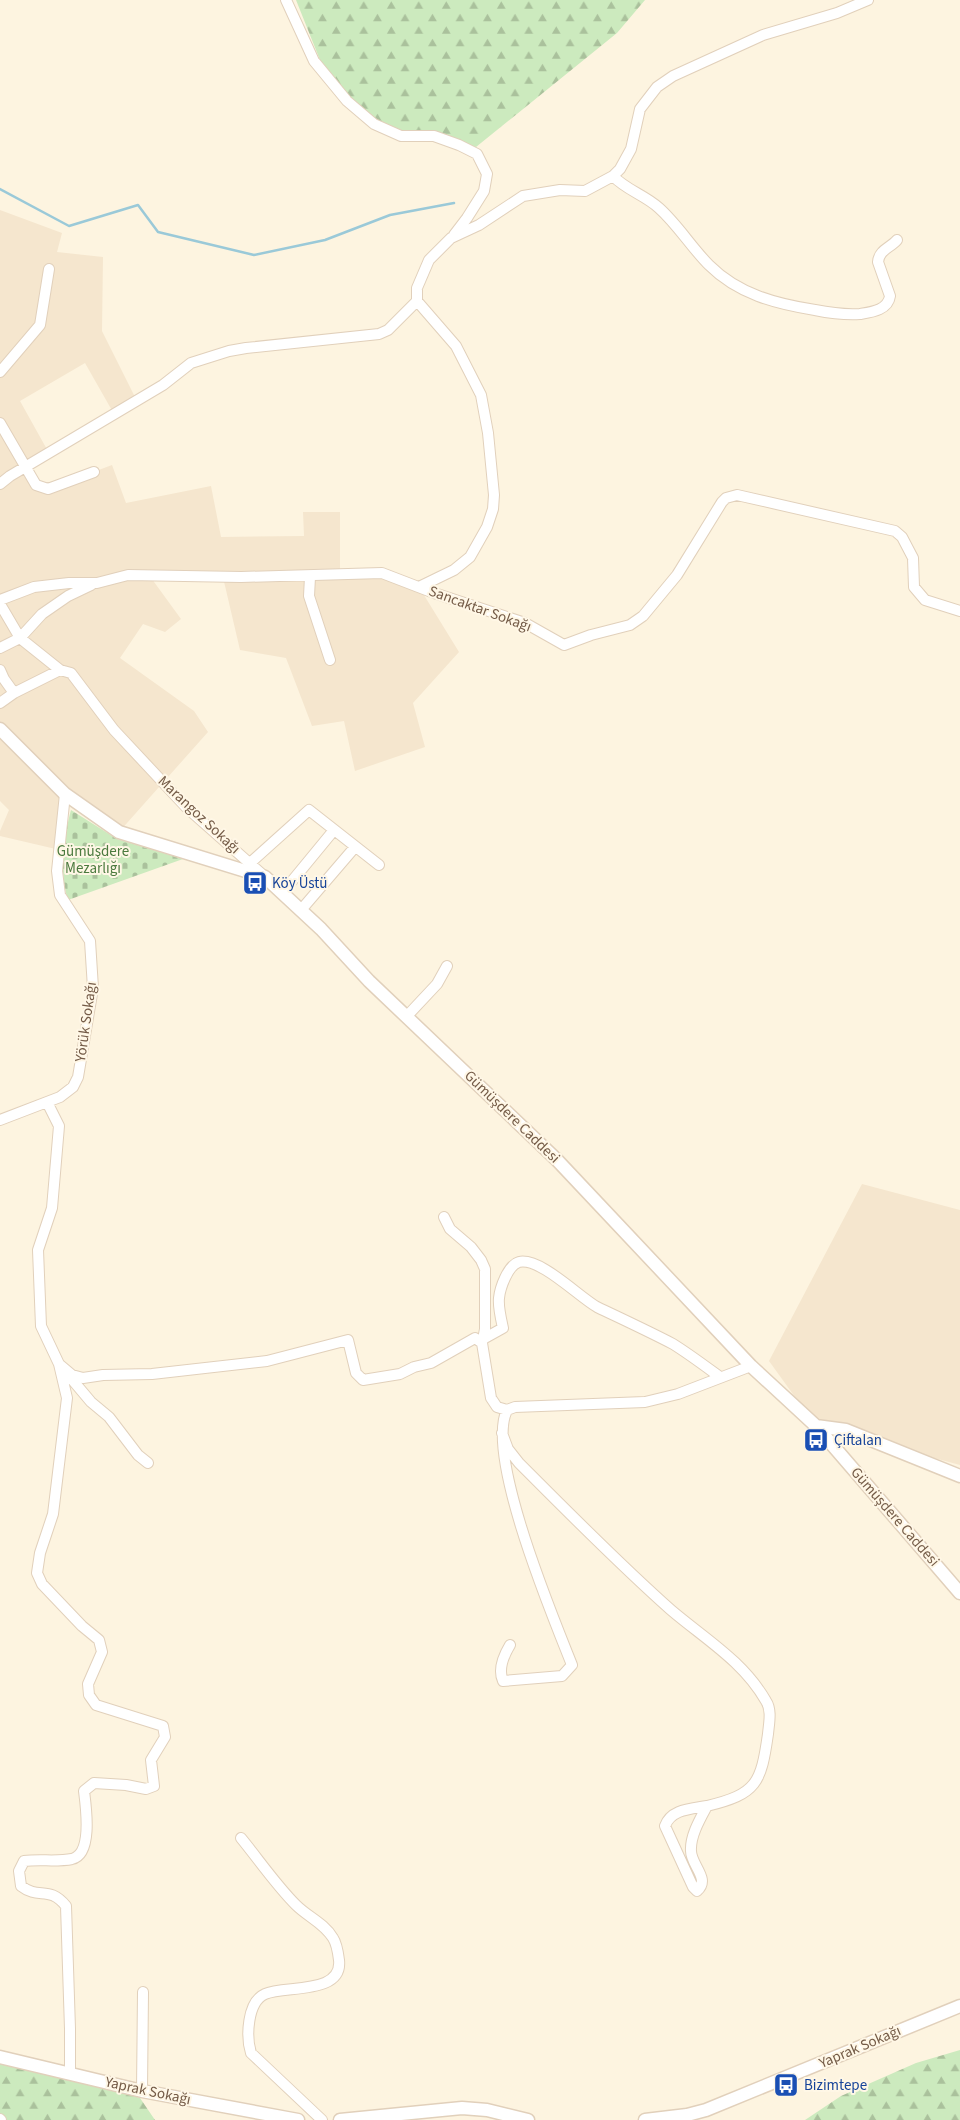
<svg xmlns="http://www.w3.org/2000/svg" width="960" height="2120" font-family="'Source Sans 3',sans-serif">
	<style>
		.residential { fill: #f5e6ce }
		.forest { fill: url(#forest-firs) }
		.cemetery { fill: url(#cemetery-stones) }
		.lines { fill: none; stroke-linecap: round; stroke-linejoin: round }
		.stream { stroke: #9ac9d8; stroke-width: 2.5 }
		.minor-casing { stroke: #e1d0bb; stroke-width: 12 }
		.tertiary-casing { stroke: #e1d0bb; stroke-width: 15 }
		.minor { stroke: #fff; stroke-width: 10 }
		.tertiary { stroke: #fff; stroke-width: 12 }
		.labels { text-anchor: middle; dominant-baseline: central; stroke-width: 4; stroke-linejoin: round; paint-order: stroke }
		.street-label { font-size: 15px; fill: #745b47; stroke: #fff7e6 }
		.park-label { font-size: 15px; fill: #4b7a3e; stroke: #fff7e6 }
		.transit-label { font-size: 15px; fill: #164399; stroke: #fff7e6; text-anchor: start }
	</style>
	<defs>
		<pattern id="forest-firs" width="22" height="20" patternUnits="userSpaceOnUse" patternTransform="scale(1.25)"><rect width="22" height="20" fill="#cceabe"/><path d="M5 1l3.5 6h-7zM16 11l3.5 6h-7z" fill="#aac19c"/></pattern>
		<pattern id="cemetery-stones" width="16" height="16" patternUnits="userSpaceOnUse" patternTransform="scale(1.25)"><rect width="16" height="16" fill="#cceabe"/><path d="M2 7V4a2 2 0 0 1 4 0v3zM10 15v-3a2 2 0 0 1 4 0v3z" fill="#aac19c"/></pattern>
	</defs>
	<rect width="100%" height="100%" fill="#fdf4e0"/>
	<!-- residential -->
	<path class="residential" d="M0,210L62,233L57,252L103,257L102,331L137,401L114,414L85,363L20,401L49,453L26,467L36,485L48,489L112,465L126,503L211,486L221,537L304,536L303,512H340V573L380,575L419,587L459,652L413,703L425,747L355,771L344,721L312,726L286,658L240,650L222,573L149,575L181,619L165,632L143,624L120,658L194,711L208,732L119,832L65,794L60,850L0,836V831L9,810L0,801Z
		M862,1184L960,1210V1465L816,1426L769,1361Z"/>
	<!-- forest -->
	<path class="forest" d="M296,0H645L617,33L476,147L375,127L320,60Z
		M960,2050V2120H805L841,2096L916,2063Z
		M0,2054L140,2098L155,2120H0Z"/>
	<!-- cemetery -->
	<path class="cemetery" d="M71,810L117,839L183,859L68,900C59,869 63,840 71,810Z"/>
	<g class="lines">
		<!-- stream -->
		<path class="stream" d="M0,189L69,226L138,205L158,232L254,255L325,240L390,215L454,203"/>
		<defs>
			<path id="minor" d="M286,0L314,61L347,101L374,124L401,136H434L459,145L477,154L487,174L484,191L467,218L454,235
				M613,176C626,190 645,195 659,208C678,225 691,247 709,265C738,294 776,304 815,310C830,313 845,315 860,314C872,312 888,310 890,296L878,262C879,250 890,248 897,240
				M0,372L40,325L49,269
				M0,423L36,485L48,489L94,472
				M0,484L10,476L163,385L191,363L229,351L246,348L379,334L388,330L417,301
				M310,577L309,596L330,660
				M419,587L454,570L470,557L487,527L493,509L494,495L488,433L481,395L456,346L417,301V288L429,260L451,238L479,225L523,196L560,190L585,191L613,176L620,169L631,149L640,109L657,87L673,76L763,35L837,13L868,0
				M0,600L34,587L69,583H97L128,575L241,577L382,573L434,593L525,623L564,645L591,635L630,625L643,616L677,575L722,502L726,498L737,495L895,531L902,537L913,558L914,587L925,600L960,611
				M0,604L20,638L60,670L71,673L114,730L186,807L264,876
				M0,648L20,638L42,614L68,596L91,585
				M0,670L4,679L14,693
				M0,703L14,693L60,670
				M250,863L309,810L379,865
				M283,892L334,830
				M301,910L355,847
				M407,1016L437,984L447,966
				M47,1102L59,1126L52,1208L38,1250L41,1326L59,1364L67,1398L53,1514L40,1553L37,1573L42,1584L82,1626L99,1640L102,1652L88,1684L89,1695L96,1705L163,1726L165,1737L151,1760L154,1786L146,1789L126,1785L94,1783L84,1791C86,1807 93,1854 72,1859C57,1862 40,1859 24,1861L19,1871L21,1886C39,1900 49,1885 66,1906L70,2029V2073
				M0,1120L60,1097L73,1087L78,1077L93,988L90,941L60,895L57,871L65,794
				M444,1217L450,1229L471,1247L481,1260L485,1269V1329L483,1340
				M485,1338L503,1328C501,1319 498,1307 499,1298C500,1288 508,1265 519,1262C540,1257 579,1297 597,1307C622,1319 648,1331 673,1344C689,1354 705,1366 720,1377
				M502,1433L508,1449L519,1463C569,1513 618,1563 671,1610C705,1639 743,1661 766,1701C772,1710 769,1723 768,1734C761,1783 757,1794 707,1806C700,1819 690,1836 691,1851C691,1865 711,1879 697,1891L693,1887L665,1826C671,1809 691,1809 707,1806
				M148,1463L138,1455L109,1417L91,1402L59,1364L72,1375L83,1378L103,1375L152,1374L267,1361L348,1340L356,1373L363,1380L400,1374L414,1367L431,1363L475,1338L482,1343L491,1398L497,1407L507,1410
				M510,1645C504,1655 498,1670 503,1681L562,1676L572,1665C553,1617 485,1455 507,1410L515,1407L645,1402L678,1394L751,1366
				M241,1838C259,1860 276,1885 296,1905C308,1917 324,1923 333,1938C337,1944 338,1952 339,1960C343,1995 285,1985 265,1994C247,2002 246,2037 251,2053L322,2120
				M142,2091L143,1992
				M0,2119L1,2120"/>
			<path id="tertiary" d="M0,729L65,794L119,832L265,877L321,929L369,981L557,1160L751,1366L816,1426L960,1593
				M816,1426L846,1430L960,1476
				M0,2057L142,2091L298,2120
				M340,2120L462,2108L487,2110L528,2120
				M645,2120L687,2115L706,2110L960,2006"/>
		</defs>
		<!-- minor casing -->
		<use href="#minor" class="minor-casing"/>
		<!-- tertiary casing -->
		<use href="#tertiary" class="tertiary-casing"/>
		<!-- minor -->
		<use href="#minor" class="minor"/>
		<!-- tertiary -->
		<use href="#tertiary" class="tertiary"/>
	</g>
	<!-- icons -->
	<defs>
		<symbol id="bus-square" viewBox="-11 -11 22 22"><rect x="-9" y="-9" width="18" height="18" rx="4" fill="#1a4fb4" stroke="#fff7e6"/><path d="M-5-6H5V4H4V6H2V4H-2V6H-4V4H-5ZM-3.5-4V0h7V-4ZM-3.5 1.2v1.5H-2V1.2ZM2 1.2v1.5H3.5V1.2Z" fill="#fff"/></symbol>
	</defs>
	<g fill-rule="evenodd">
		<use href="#bus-square" x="241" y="869" width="28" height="28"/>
		<use href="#bus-square" x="802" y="1426" width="28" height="28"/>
		<use href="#bus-square" x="772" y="2071" width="28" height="28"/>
	</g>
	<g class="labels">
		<!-- street labels -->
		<g class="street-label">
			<text transform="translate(480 609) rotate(20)">Sancaktar Sokağı</text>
			<text transform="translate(199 815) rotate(43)">Marangoz Sokağı</text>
			<text transform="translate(86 1022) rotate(-82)">Yörük Sokağı</text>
			<text transform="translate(512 1117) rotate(44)">Gümüşdere Caddesi</text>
			<text transform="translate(895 1517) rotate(49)">Gümüşdere Caddesi</text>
			<text transform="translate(860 2047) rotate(-23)">Yaprak Sokağı</text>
			<text transform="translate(148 2091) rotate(12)">Yaprak Sokağı</text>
		</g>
		<!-- park labels -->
		<g class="park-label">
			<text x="93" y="851">Gümüşdere<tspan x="93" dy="17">Mezarlığı</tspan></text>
		</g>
		<!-- transit labels -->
		<g class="transit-label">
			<text x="272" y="883">Köy Üstü</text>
			<text x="834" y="1440">Çiftalan</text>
			<text x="804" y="2085">Bizimtepe</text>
		</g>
	</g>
</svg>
